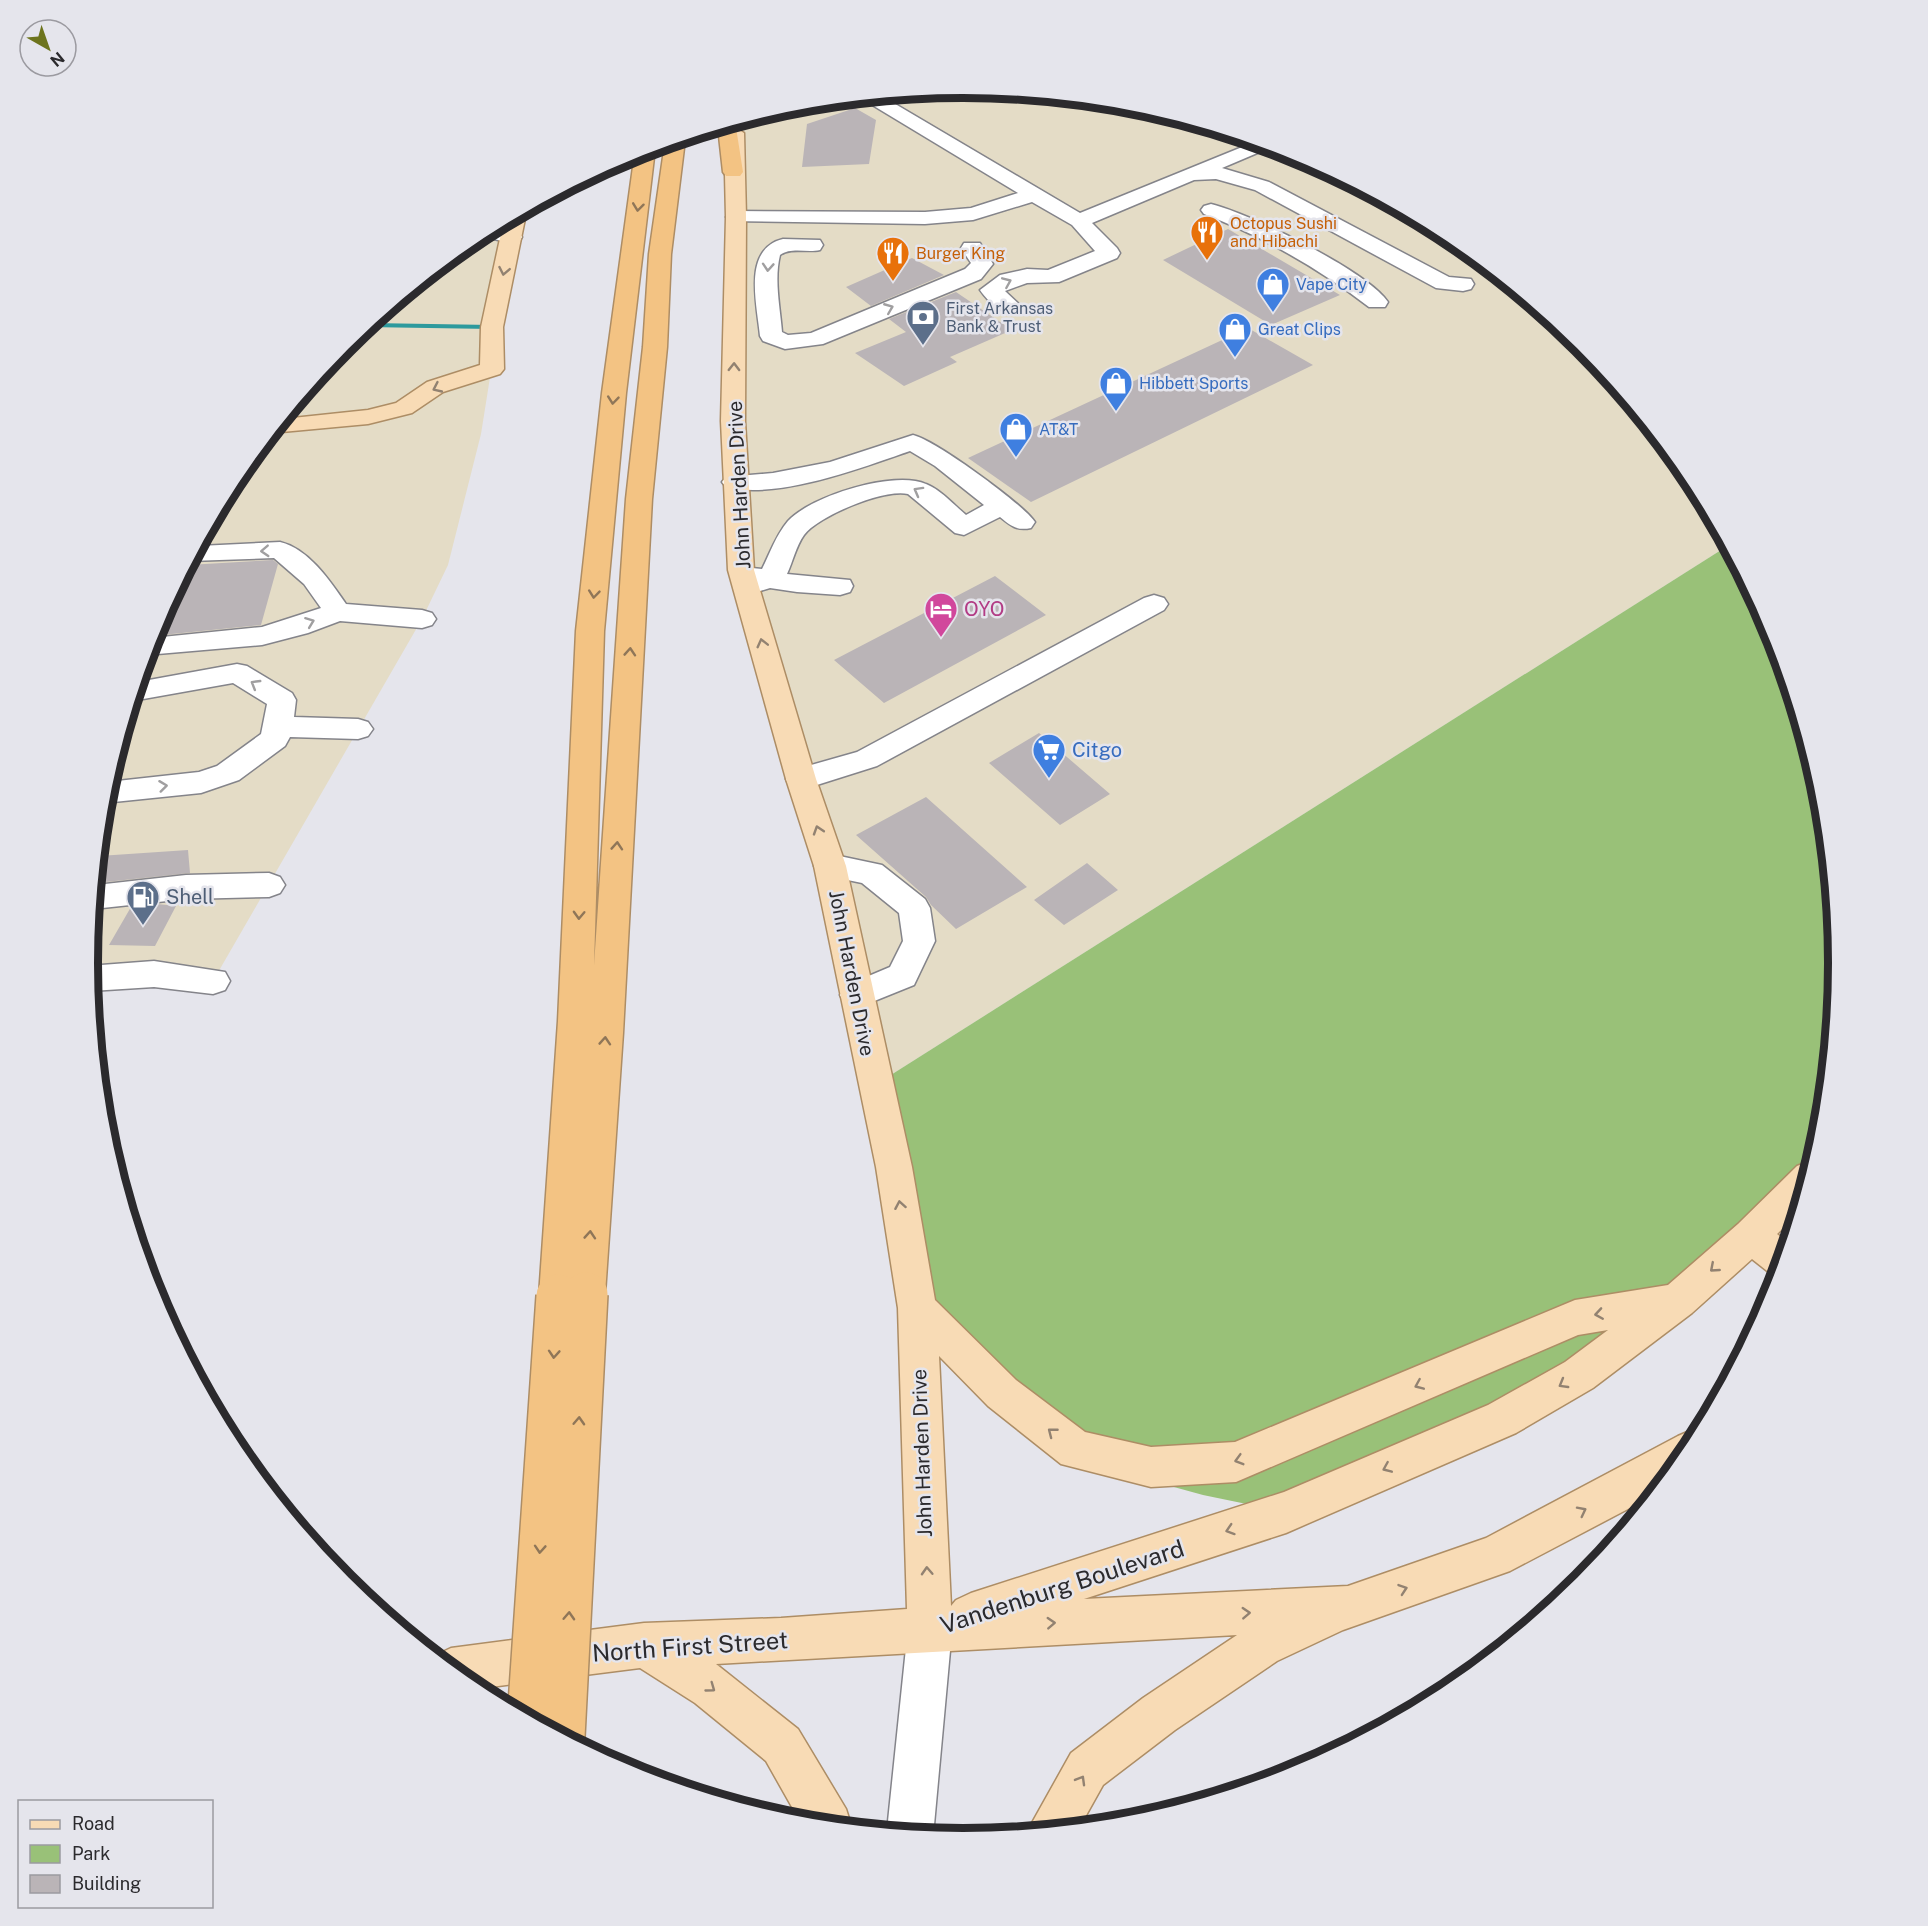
<svg xmlns="http://www.w3.org/2000/svg" width="1928" height="1926" font-family="'Public Sans',sans-serif">
	<style>
		.commercial { fill: #e4dcc6 }
		.green { fill: #99c178 }
		.lines { fill: none; stroke-linecap: round; stroke-linejoin: round }
		.stream { fill: #2d9a9d; fill-rule: evenodd }
		.building { fill: #bab4b7 }
		.minor-casing { stroke: #84848a; stroke-width: 3 }
		.major-casing { stroke: #ad8d65; stroke-width: 3 }
		.highway-casing { stroke: #ad8d65; stroke-width: 3 }
		.minor { fill: #fff; fill-rule: evenodd }
		.major { fill: #f8dbb5; fill-rule: evenodd }
		.highway { fill: #f3c383; fill-rule: evenodd }
		.highway-bridge-casing { stroke: #ad8d65; stroke-width: 46; stroke-linecap: butt }
		.highway-bridge { stroke: #f3c383; stroke-width: 43 }
		.oneway { stroke: #8f7658 }
		.oneway2 { stroke: #a09fa0 }
		.oneway3 { stroke: #928271 }
		.labels { text-anchor: middle; dominant-baseline: central; stroke-width: 5; stroke-linejoin: round; paint-order: stroke }
		.far-food-label { font-size: 16px; fill: #c56008; stroke: #e5e5ec; text-anchor: start }
		.far-shop-label { font-size: 16px; fill: #366cbe; stroke: #e5e5ec; text-anchor: start }
		.far-service-label { font-size: 16px; fill: #4e5e75; stroke: #e5e5ec; text-anchor: start }
		.street-label { font-size: 20px; fill: #2b2a2d; stroke: #e5e5ec }
		.hotel-label { font-size: 20px; fill: #b23c85; stroke: #e5e5ec; text-anchor: start }
		.shop-label { font-size: 20px; fill: #366cbe; stroke: #e5e5ec; text-anchor: start }
		.service-label { font-size: 20px; fill: #4e5e75; stroke: #e5e5ec; text-anchor: start }
		.near-street-label { font-size: 24px; fill: #2b2a2d; stroke: #e5e5ec }
		.rim { fill: none; stroke: #2b2a2d; stroke-width: 8 }
	</style>
	<rect width="100%" height="100%" fill="#e5e5ec"/>
	<!-- commercial -->
	<path class="commercial" d="M964,87L1135,104L1300,154L1451,235L1584,344L1693,477L1729,545L875,1085L747,586L734,122L793,104Z
		M516,214L481,434L448,565L422,619L213,981L90,978L88,963L105,792L155,627L236,476L345,343L478,234Z"/>
	<!-- green -->
	<path class="green" d="M1729,545L1773,628L1823,792L1840,963L1823,1134L1810,1177L1751,1236L1579,1375L1286,1512L1203,1495L1101,1467L917,1308L875,1085Z"/>
	<g class="lines">
		<!-- stream -->
		<path class="stream" d="M370,323L492,325L496,327L492,329L365,327Z"/>
	</g>
	<!-- building -->
	<path class="building" d="M855,108L876,120L869,164L802,167L807,124Z
		M1228,229L1340,295L1271,325L1163,260Z
		M912,258L944,275L871,306L846,287Z
		M956,292L1012,330L950,357L957,362L904,386L855,353L906,332L889,319Z
		M1248,328L1313,365L1031,502L968,458Z
		M273,560L278,564L261,625L152,636L188,565Z
		M995,576L1046,615L884,703L834,660Z
		M1039,733L1110,794L1060,825L989,763Z
		M926,797L1027,887L956,929L931,905L926,897L856,835Z
		M188,850L190,873L96,883L99,856Z
		M1087,863L1118,890L1064,925L1034,900Z
		M157,904L176,906L155,946L109,945L131,907Z"/>
	<g class="lines">
		<defs>
			<path id="minor" d="M880,95L1080,213L1257,141L1274,146L1222,168L1269,182L1449,277L1471,279L1474,284L1471,289L1463,291L1436,288L1255,190L1216,179L1194,180L1092,223L1117,248L1120,253L1117,258L1059,282L1027,283L1005,291L1022,307L1019,312C1003,316 989,303 980,290L1000,275L1027,269L1048,270L1095,251L1072,225L1032,202L973,220L925,224L729,221L726,217L729,213L736,211L925,212L971,208L1018,193L859,97Z
				M1211,204C1249,213 1367,271 1388,302L1385,307H1369C1318,268 1264,237 1204,214L1201,210L1204,206Z
				M492,227L519,232L522,237L519,242L511,243L476,235Z
				M783,239L820,240L823,245L820,250C807,253 791,247 780,255C774,280 780,307 782,332L788,335L811,333L965,269L971,263L961,248L964,243H980L993,264L981,279L823,344L785,349L763,341L760,336C757,304 742,249 783,239Z
				M460,249L465,254C459,262 452,265 443,263Z
				M913,435C935,440 1023,504 1035,522L1031,528C1017,531 1011,526 1000,517L964,535L955,533L908,494C885,488 818,516 804,535C796,546 793,561 787,574L850,580L853,586L850,592L840,595L797,592L770,588L747,595L737,592L734,586L741,579L739,576L743,570L752,568L762,569C770,553 776,535 788,521C811,496 894,470 926,484C941,490 954,505 966,515L984,505L935,466L910,451C861,468 777,500 726,487L722,482L726,477L773,473L830,462Z
				M280,542C309,549 330,581 346,604L422,610L432,613L436,619L432,625L422,628L340,621L308,633L262,645L146,655L152,638L262,627L321,608L304,584L274,558L190,561L199,546Z
				M1154,595L1164,598L1168,604L1164,610L877,766L801,790L790,787L786,779L790,771L857,752L1144,598Z
				M237,664L247,666L292,693L296,700L294,717L358,719L368,722L373,729L368,736L358,739L290,737L285,746L239,780L201,793L104,803L108,782L199,772L217,766L261,734L267,704L233,683L132,701L138,682Z
				M830,854L882,865L925,899L930,908L935,941L914,985L857,1008L845,1004L840,995L845,986L890,967L903,941L899,913L862,883L819,874L814,866L819,858Z
				M269,873L280,877L285,885L280,893L269,897L186,899L93,909L96,885L186,875Z
				M154,961L225,972L230,981L225,990L213,994L154,987L91,991L88,966Z
				M930,1607L945,1614L952,1629L933,1836L887,1831L908,1629L915,1614Z"/>
			<path id="major" d="M734,127L744,133L746,217L745,421L754,570L816,779L846,866L912,1167L935,1300L1016,1380L1085,1432L1151,1447L1235,1442L1575,1300L1668,1285L1738,1224L1797,1166L1810,1161L1814,1163L1800,1212L1777,1234L1790,1244L1780,1277L1771,1274L1752,1259L1692,1313L1593,1388L1516,1433L1286,1533L1084,1599L1348,1586L1486,1538L1678,1436L1692,1430L1701,1434L1692,1450L1658,1492L1626,1510L1510,1571L1343,1630L1277,1661L1175,1730L1103,1785L1079,1828L1030,1833L1028,1830L1071,1753L1143,1698L1237,1635L716,1664L798,1729L846,1809L852,1828L801,1823L766,1761L695,1703L640,1668L475,1689L434,1656L451,1648L644,1623L781,1618L907,1609L898,1308L876,1167L814,866L786,779L728,570L721,421L726,217L724,133ZM1608,1330L1565,1362L1488,1405L1284,1492L971,1593L956,1600L951,1606L939,1356L988,1406L1061,1464L1151,1487L1236,1482L1578,1335Z
				M524,210L526,214L503,327L504,369L500,374L443,392L412,413L368,424L271,433L283,419L368,410L396,403L427,382L480,365L481,327L504,220Z"/>
			<path id="highway" d="M735,121L743,172L740,176H726L723,172L718,127Z
				M683,137L685,140L671,254L667,347L652,499L623,1033L605,1294L600,1306L586,1311L572,1306L558,1313L544,1308L539,1296L558,1021L576,631L602,393L635,152L653,146L655,149L626,393L604,631L594,965L626,499L643,347L649,254L665,143Z"/>
		</defs>
		<!-- minor casing -->
		<use href="#minor" class="minor-casing"/>
		<!-- major casing -->
		<use href="#major" class="major-casing"/>
		<!-- highway casing -->
		<use href="#highway" class="highway-casing"/>
		<!-- minor -->
		<use href="#minor" class="minor"/>
		<!-- major -->
		<use href="#major" class="major"/>
		<!-- highway -->
		<use href="#highway" class="highway"/>
		<defs>
			<path id="highway-bridge" d="M529,1719L558,1296
				M563,1737L586,1294"/>
		</defs>
		<!-- highway-bridge casing -->
		<use href="#highway-bridge" class="highway-bridge-casing"/>
		<!-- highway-bridge -->
		<use href="#highway-bridge" class="highway-bridge"/>
	</g>
	<!-- one-way arrows -->
	<defs><path id="oneway-chevron" d="M-2-3.5L2.5 0L-2 3.5" fill="none" stroke-width="1.6" stroke-linecap="round" stroke-linejoin="round" transform="scale(1.5)"/></defs>
	<g class="oneway">
		<use href="#oneway-chevron" transform="translate(638 207) rotate(97)"/>
		<use href="#oneway-chevron" transform="translate(613 400) rotate(96)"/>
		<use href="#oneway-chevron" transform="translate(594 594) rotate(96)"/>
		<use href="#oneway-chevron" transform="translate(630 652) rotate(-86)"/>
		<use href="#oneway-chevron" transform="translate(617 846) rotate(-86)"/>
		<use href="#oneway-chevron" transform="translate(579 915) rotate(92)"/>
		<use href="#oneway-chevron" transform="translate(605 1041) rotate(-86)"/>
		<use href="#oneway-chevron" transform="translate(590 1235) rotate(-86)"/>
		<use href="#oneway-chevron" transform="translate(554 1354) rotate(94)"/>
		<use href="#oneway-chevron" transform="translate(579 1421) rotate(-87)"/>
		<use href="#oneway-chevron" transform="translate(540 1549) rotate(94)"/>
		<use href="#oneway-chevron" transform="translate(569 1616) rotate(-87)"/>
	</g>
	<g class="oneway2">
		<use href="#oneway-chevron" transform="translate(768 267) rotate(94)"/>
		<use href="#oneway-chevron" transform="translate(1007 282) rotate(-23)"/>
		<use href="#oneway-chevron" transform="translate(889 308) rotate(-22)"/>
		<use href="#oneway-chevron" transform="translate(918 491) rotate(-151)"/>
		<use href="#oneway-chevron" transform="translate(265 551) rotate(177)"/>
		<use href="#oneway-chevron" transform="translate(310 622) rotate(-21)"/>
		<use href="#oneway-chevron" transform="translate(255 684) rotate(-149)"/>
		<use href="#oneway-chevron" transform="translate(163 786) rotate(-7)"/>
	</g>
	<g class="oneway3">
		<use href="#oneway-chevron" transform="translate(504 271) rotate(101)"/>
		<use href="#oneway-chevron" transform="translate(734 367) rotate(-89)"/>
		<use href="#oneway-chevron" transform="translate(437 388) rotate(155)"/>
		<use href="#oneway-chevron" transform="translate(762 643) rotate(-104)"/>
		<use href="#oneway-chevron" transform="translate(818 830) rotate(-108)"/>
		<use href="#oneway-chevron" transform="translate(900 1205) rotate(-100)"/>
		<use href="#oneway-chevron" transform="translate(1714 1268) rotate(139)"/>
		<use href="#oneway-chevron" transform="translate(1599 1314) rotate(171)"/>
		<use href="#oneway-chevron" transform="translate(1563 1384) rotate(150)"/>
		<use href="#oneway-chevron" transform="translate(1419 1385) rotate(157)"/>
		<use href="#oneway-chevron" transform="translate(1052 1432) rotate(-142)"/>
		<use href="#oneway-chevron" transform="translate(1239 1460) rotate(164)"/>
		<use href="#oneway-chevron" transform="translate(1387 1468) rotate(157)"/>
		<use href="#oneway-chevron" transform="translate(1582 1511) rotate(-27)"/>
		<use href="#oneway-chevron" transform="translate(1230 1530) rotate(162)"/>
		<use href="#oneway-chevron" transform="translate(927 1571) rotate(-93)"/>
		<use href="#oneway-chevron" transform="translate(1403 1589) rotate(-19)"/>
		<use href="#oneway-chevron" transform="translate(1246 1613) rotate(-3)"/>
		<use href="#oneway-chevron" transform="translate(1051 1623) rotate(-3)"/>
		<use href="#oneway-chevron" transform="translate(711 1688) rotate(36)"/>
		<use href="#oneway-chevron" transform="translate(1081 1780) rotate(-60)"/>
	</g>
	<!-- icons -->
	<defs>
		<symbol id="restaurant-pin" viewBox="-11 -11 22 30"><path d="M0 17L-7.5 6A9.5 9.5 0 1 1 7.5 6Z" fill="#e8710a" stroke="#e5e5ec"/><path d="M-5-6h1v4h1v-4h1v4h1v-4h1v5L-1.5 .5V6h-2V.5L-5-1ZM5-6V6H3V1.5H1.5Q1.5-4 5-6Z" fill="#fff"/></symbol>
		<symbol id="shop-pin" viewBox="-11 -11 22 30"><path d="M0 17L-7.5 6A9.5 9.5 0 1 1 7.5 6Z" fill="#3f7fe0" stroke="#e5e5ec"/><path d="M-5-2.5h2.3a2.7 3.5 0 0 1 5.4 0H5L5.5 6h-11ZM-1.5-2.5h3a1.5 2.3 0 0 0-3 0Z" fill="#fff"/></symbol>
		<symbol id="bank-pin" viewBox="-11 -11 22 30"><path d="M0 17L-7.5 6A9.5 9.5 0 1 1 7.5 6Z" fill="#5c6f8a" stroke="#e5e5ec"/><path d="M-6-4H6V4H-6ZM0-2.3a2.3 2.3 0 1 0 0 4.6a2.3 2.3 0 1 0 0-4.6Z" fill="#fff"/></symbol>
		<symbol id="hotel-pin" viewBox="-11 -11 22 30"><path d="M0 17L-7.5 6A9.5 9.5 0 1 1 7.5 6Z" fill="#d1479c" stroke="#e5e5ec"/><path d="M-6-4.5h1.5V1H6V5H4.5V3h-9V5H-6ZM-4 0a1.8 1.8 0 1 1 3.6 0ZM.5 0V-2.5h3Q6-2.5 6 0Z" fill="#fff"/></symbol>
		<symbol id="supermarket-pin" viewBox="-11 -11 22 30"><path d="M0 17L-7.5 6A9.5 9.5 0 1 1 7.5 6Z" fill="#3f7fe0" stroke="#e5e5ec"/><path d="M-6-5.5h2.5l.6 2H6L4.5 2H-2.5L-4.4-4H-6ZM-1.5 3.2a1.3 1.3 0 1 0 .1 0ZM3 3.2a1.3 1.3 0 1 0 .1 0Z" fill="#fff"/></symbol>
		<symbol id="fuel-pin" viewBox="-11 -11 22 30"><path d="M0 17L-7.5 6A9.5 9.5 0 1 1 7.5 6Z" fill="#5c6f8a" stroke="#e5e5ec"/><path d="M-5.5-6h7V0h2V4h1.3V-2.5L3-4.5l.8-.8L6-3V5H2.5V1h-1V6h-7ZM-4.2-4.7v3.2H.2V-4.7Z" fill="#fff"/></symbol>
	</defs>
	<g fill-rule="evenodd">
		<use href="#restaurant-pin" x="1188" y="213" width="38" height="52"/>
		<use href="#restaurant-pin" x="874" y="234" width="38" height="52"/>
		<use href="#shop-pin" x="1254" y="265" width="38" height="52"/>
		<use href="#bank-pin" x="904" y="298" width="38" height="52"/>
		<use href="#shop-pin" x="1216" y="310" width="38" height="52"/>
		<use href="#shop-pin" x="1097" y="364" width="38" height="52"/>
		<use href="#shop-pin" x="997" y="410" width="38" height="52"/>
		<use href="#hotel-pin" x="922" y="590" width="38" height="52"/>
		<use href="#supermarket-pin" x="1030" y="731" width="38" height="52"/>
		<use href="#fuel-pin" x="124" y="878" width="38" height="52"/>
	</g>
	<g class="labels">
		<!-- far-food labels -->
		<g class="far-food-label">
			<text x="1230" y="223">Octopus Sushi<tspan x="1230" dy="18">and Hibachi</tspan></text>
			<text x="916" y="253">Burger King</text>
		</g>
		<!-- far-shop labels -->
		<g class="far-shop-label">
			<text x="1296" y="284">Vape City</text>
			<text x="1258" y="329">Great Clips</text>
			<text x="1139" y="383">Hibbett Sports</text>
			<text x="1039" y="429">AT&amp;T</text>
		</g>
		<!-- far-service labels -->
		<g class="far-service-label">
			<text x="946" y="308">First Arkansas<tspan x="946" dy="18">Bank &amp; Trust</tspan></text>
		</g>
		<!-- street labels -->
		<g class="street-label">
			<text transform="translate(739 485) rotate(-93)">John Harden Drive</text>
			<text transform="translate(852 973) rotate(79)">John Harden Drive</text>
			<text transform="translate(922 1453) rotate(-92)">John Harden Drive</text>
		</g>
		<!-- hotel labels -->
		<g class="hotel-label">
			<text x="964" y="609">OYO</text>
		</g>
		<!-- shop labels -->
		<g class="shop-label">
			<text x="1072" y="750">Citgo</text>
		</g>
		<!-- service labels -->
		<g class="service-label">
			<text x="166" y="897">Shell</text>
		</g>
		<!-- near-street labels -->
		<g class="near-street-label">
			<text transform="translate(1062 1586) rotate(-18)">Vandenburg Boulevard</text>
			<text transform="translate(690 1646) rotate(-4)">North First Street</text>
		</g>
	</g>
	<!-- crop -->
	<path d="M0 0H1928V1926H0ZM98 963a865 865 0 1 1 1730 0a865 865 0 1 1-1730 0Z" fill="#e5e5ec" fill-rule="evenodd"/>
	<path class="rim" d="M98 963a865 865 0 1 1 1730 0a865 865 0 1 1-1730 0Z"/>
	<!-- legend -->
	<rect x="18" y="1800" width="195" height="108" fill="#e5e5ec" stroke="#9b9aa0" stroke-width="1.5"/>
	<rect x="30" y="1820" width="30" height="9" fill="#f8dbb5" stroke="#9b9aa0" stroke-width="1.5"/>
	<text x="72" y="1830" font-size="18" fill="#2b2a2d">Road</text>
	<rect x="30" y="1845" width="30" height="18" fill="#99c178" stroke="#9b9aa0" stroke-width="1.5"/>
	<text x="72" y="1860" font-size="18" fill="#2b2a2d">Park</text>
	<rect x="30" y="1875" width="30" height="18" fill="#bab4b7" stroke="#9b9aa0" stroke-width="1.5"/>
	<text x="72" y="1890" font-size="18" fill="#2b2a2d">Building</text>
	<!-- north arrow -->
	<g transform="translate(48 48) rotate(140)"><circle r="28" fill="#e5e5ec" stroke="#9b9aa0" stroke-width="1.5"/>
	<path d="M0-4.5L10 22L0 15L-10 22Z" fill="#6d741d"/>
	<text y="-9" font-size="16" font-weight="bold" text-anchor="middle" fill="#2b2a2d">N</text>
	</g>
</svg>
